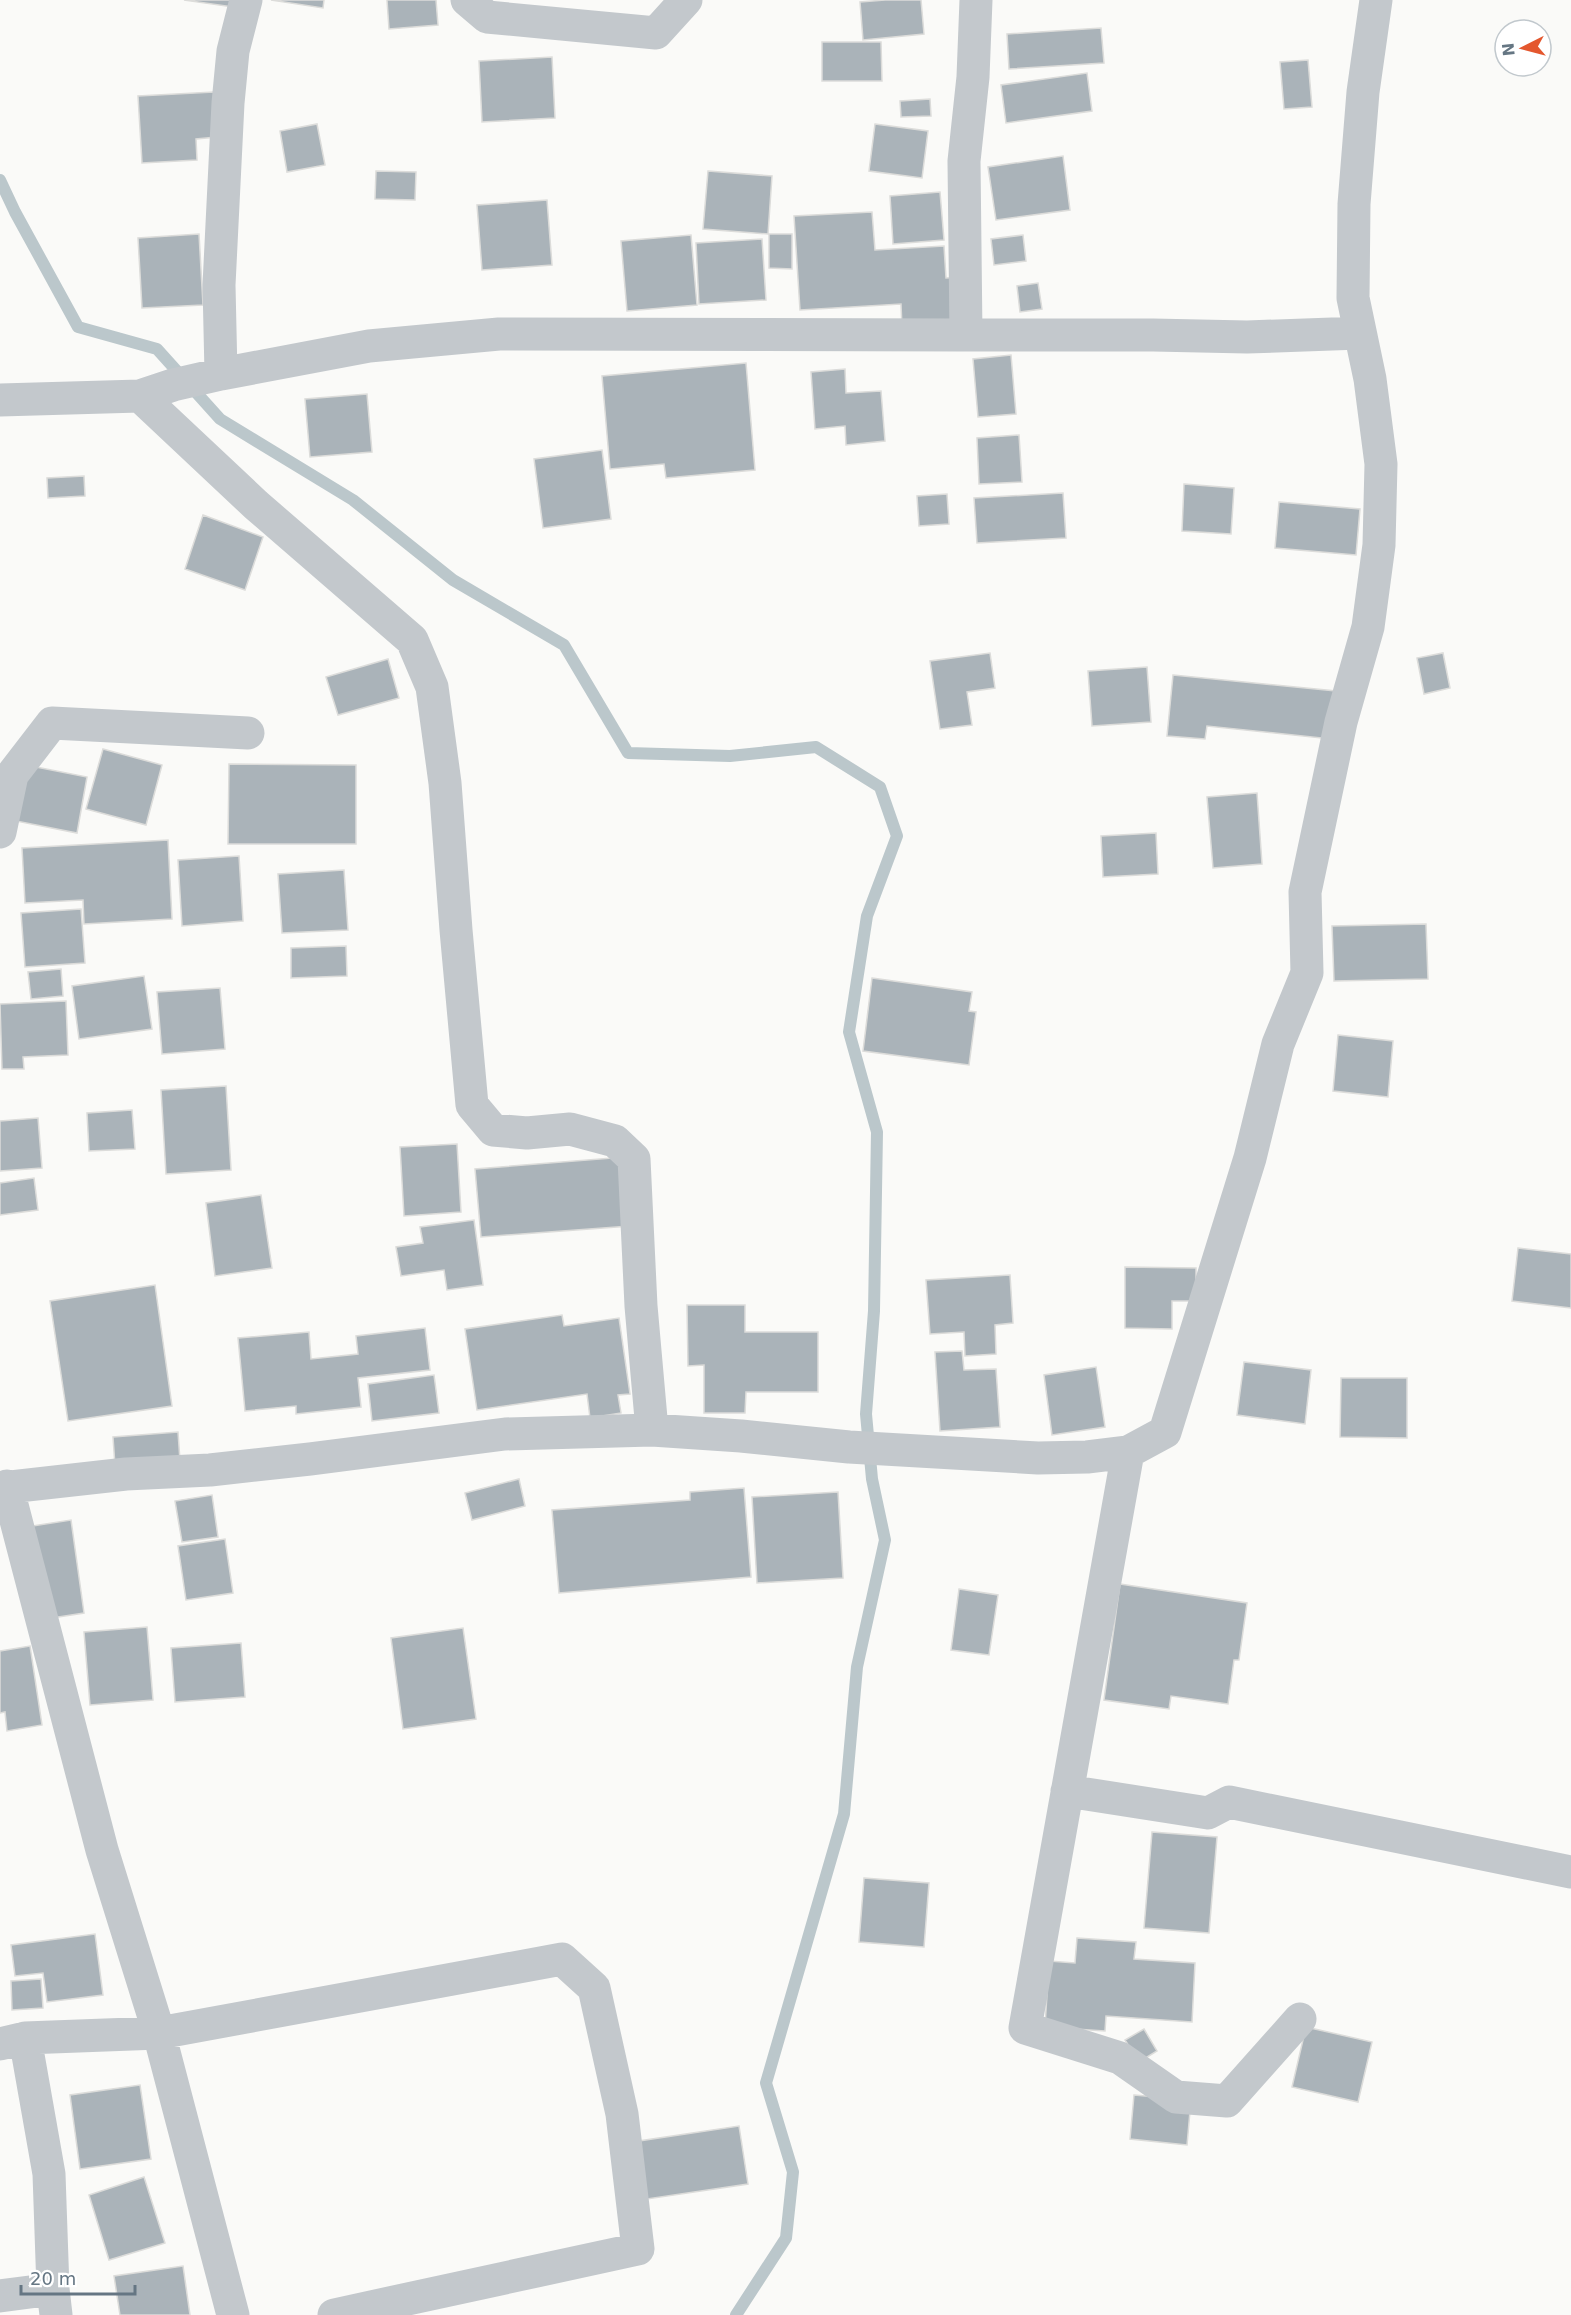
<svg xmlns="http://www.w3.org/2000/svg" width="1571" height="2315" font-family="'DejaVu Sans',sans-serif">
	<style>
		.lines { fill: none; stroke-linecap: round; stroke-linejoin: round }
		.stream { stroke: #bbc7cb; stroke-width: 12 }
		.building { fill: #aab3b9; stroke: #dcdcda; stroke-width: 1.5 }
		.minor { stroke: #c3c8cc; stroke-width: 33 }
	</style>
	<rect width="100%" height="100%" fill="#fafaf8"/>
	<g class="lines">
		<!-- stream -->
		<path class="stream" d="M0,180L15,212L78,327L157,349L220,419L353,500L453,580L564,645L628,753L730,756L816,747L880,787L897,836L867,916L849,1032L877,1132L874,1311L866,1414L872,1479L885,1540L857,1667L844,1814L766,2083L793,2172L786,2238L736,2315"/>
	</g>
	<!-- building -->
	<path class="building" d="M184,0H234L233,7Z
		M271,0H324L323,8Z
		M387,0H436L438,25L389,29Z
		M885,0H921L924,34L863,40L860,2Z
		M1101,28L1104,63L1009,69L1007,34Z
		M822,42H881L882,81H822Z
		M552,57L555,118L482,122L479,61Z
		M1308,60L1312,107L1284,109L1280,62Z
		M1087,73L1092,111L1006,123L1001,85Z
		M214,92L217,137L196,139L197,160L142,163L138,96Z
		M930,99L931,116L901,117L900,101Z
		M317,124L325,165L287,172L280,131Z
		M875,124L928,131L922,178L869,171Z
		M1063,156L1070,210L996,220L988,167Z
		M376,171L416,172L415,200L375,199Z
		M708,171L772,176L768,234L703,229Z
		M940,192L944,240L893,244L890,196Z
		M547,200L552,265L482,270L477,205Z
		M872,212L875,250L944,246L946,278L966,277L968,324L902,328L901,304L800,310L794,216Z
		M199,234L203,305L142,308L138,238Z
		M769,234H792V269L769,268Z
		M691,235L697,305L627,311L621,241Z
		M1023,235L1026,261L994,265L991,239Z
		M762,239L766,300L699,304L696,243Z
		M1038,283L1042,309L1020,312L1017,286Z
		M1011,355L1016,414L978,417L973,359Z
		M746,363L755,470L666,478L664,464L610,469L602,376Z
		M845,369L846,393L881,391L885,441L846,445L845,426L815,429L811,372Z
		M367,394L372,452L310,457L305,399Z
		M1019,435L1022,482L979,484L977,438Z
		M602,450L611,519L543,528L534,459Z
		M84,476L85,496L48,498L47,478Z
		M1184,484L1234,488L1231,534L1182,531Z
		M1063,493L1066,538L977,543L974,498Z
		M947,494L949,524L919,526L917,496Z
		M1279,502L1360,509L1356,555L1275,548Z
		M203,515L263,537L245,590L185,569Z
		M990,653L995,688L967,692L972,725L940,729L930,661Z
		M1443,653L1450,688L1424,694L1417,658Z
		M388,659L399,698L338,715L326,677Z
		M1147,667L1151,722L1092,726L1088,671Z
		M1173,675L1336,691L1331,739L1207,726L1205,739L1167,736Z
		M103,749L162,765L146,825L86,809Z
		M229,764L356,765V844H228Z
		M26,765L87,777L77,833L16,821Z
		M1257,793L1262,864L1213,868L1207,797Z
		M1156,833L1158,874L1103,877L1101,836Z
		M168,840L172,919L84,924L83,900L25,903L22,848Z
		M239,856L243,921L182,926L178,860Z
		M344,870L348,930L282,933L278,874Z
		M81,909L85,963L25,967L21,913Z
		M1426,924L1428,979L1334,981L1332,926Z
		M346,946L347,976L291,978V948Z
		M61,969L63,996L31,999L28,972Z
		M144,976L152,1029L79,1039L72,986Z
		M872,978L972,992L969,1011L976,1012L969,1065L863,1051Z
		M220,988L225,1049L162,1054L157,992Z
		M66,1001L68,1055L23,1057L24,1069H2L0,1004Z
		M1338,1035L1393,1041L1388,1097L1333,1091Z
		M226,1086L231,1170L166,1174L161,1090Z
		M132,1110L135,1149L89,1151L87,1113Z
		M38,1118L42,1168L0,1171V1121Z
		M457,1144L461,1212L404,1216L400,1147Z
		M625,1157L630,1226L481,1237L475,1169Z
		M34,1178L38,1210L0,1215V1183Z
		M261,1195L272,1268L215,1276L206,1203Z
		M474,1220L483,1285L447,1290L444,1270L401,1276L396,1247L423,1243L420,1227Z
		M1518,1248L1571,1254V1308L1512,1301Z
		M1125,1267L1196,1268V1301H1172V1329L1125,1328Z
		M1010,1275L1013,1323L995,1325L996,1354L965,1356L964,1332L930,1334L926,1280Z
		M155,1285L172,1406L68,1421L50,1301Z
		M687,1305H745V1332H818V1392H746L745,1413H704V1365L688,1366Z
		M562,1315L564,1326L619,1318L630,1394L618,1395L621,1413L590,1418L587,1394L477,1410L465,1329Z
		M425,1328L430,1370L358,1378L361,1407L296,1414V1406L245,1411L238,1338L309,1332L311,1359L358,1354L356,1336Z
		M962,1351L964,1370L996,1369L1000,1427L940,1431L935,1352Z
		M1244,1362L1311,1370L1305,1424L1237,1415Z
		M1096,1367L1105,1427L1052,1435L1044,1375Z
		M434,1375L439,1413L372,1421L368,1384Z
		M1341,1378H1407V1438L1340,1437Z
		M178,1432L180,1461L115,1466L113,1437Z
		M519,1479L525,1506L472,1520L465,1493Z
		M744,1488L751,1577L559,1593L552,1510L690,1500V1492Z
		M838,1492L843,1578L757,1583L752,1497Z
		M212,1495L218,1537L182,1542L175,1501Z
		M71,1520L84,1613L39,1620L26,1527Z
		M225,1539L233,1593L186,1600L178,1546Z
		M1120,1584L1247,1603L1239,1660H1234L1228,1704L1171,1696L1169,1709L1104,1700Z
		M959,1589L998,1595L989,1655L951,1650Z
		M147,1627L153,1700L90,1705L84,1632Z
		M463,1628L476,1719L403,1729L391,1638Z
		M241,1643L245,1697L175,1702L171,1648Z
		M30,1646L42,1725L7,1731L5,1712L0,1713V1651Z
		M1152,1832L1217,1837L1209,1933L1144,1928Z
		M864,1878L929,1883L924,1947L859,1942Z
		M95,1934L103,1995L47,2002L43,1973L15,1976L11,1945Z
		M1077,1938L1136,1942L1134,1959L1195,1963L1192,2022L1106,2016L1105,2031L1045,2027L1049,1961L1075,1963Z
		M41,1979L43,2008L12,2010L11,1981Z
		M1306,2027L1372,2042L1358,2102L1292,2087Z
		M1144,2029L1157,2051L1139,2062L1125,2040Z
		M140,2085L151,2159L80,2169L70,2095Z
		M1134,2095L1191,2100L1187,2145L1130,2139Z
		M739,2126L748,2184L647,2199L639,2141Z
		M144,2177L165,2243L109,2260L89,2195Z
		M183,2266L190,2315H120L114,2276Z"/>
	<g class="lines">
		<!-- minor -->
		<path class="minor" d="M467,0L487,17L656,33L686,0
			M976,0L973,77L964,161L966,335H1153L1247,337L1360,333
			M221,374L219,285L228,103L233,51L246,0
			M140,396L256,505L412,640L432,687L445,783L456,930L472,1105L493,1130L527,1133L570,1129L615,1141L634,1159L641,1306L652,1430
			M0,400L140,396L173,385L221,374L369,346L499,334L966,335
			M0,832L12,775L52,723L248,733
			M1128,1452L1025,2028L1120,2058L1176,2097L1227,2101L1300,2019
			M7,1486L102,1850L159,2033L233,2315
			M0,1488L126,1474L210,1470L310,1459L505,1434L652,1430L741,1436L849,1447L1038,1458L1087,1457L1128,1452L1165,1432L1250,1158L1278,1044L1307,973L1305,892L1341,722L1368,627L1379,545L1381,464L1370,379L1353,298L1354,204L1363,92L1376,0
			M1067,1791L1208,1813L1229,1802L1571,1872
			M25,2038L49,2174L53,2289L56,2315
			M0,2044L25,2038L159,2033L562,1959L594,1988L622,2114L638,2249L334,2315
			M0,2296L53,2289"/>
	</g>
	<!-- north arrow -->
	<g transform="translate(1523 48) rotate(264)"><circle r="28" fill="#ffffff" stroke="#c1c8cd" stroke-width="1.5"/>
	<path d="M0-4.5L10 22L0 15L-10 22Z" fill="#e4572e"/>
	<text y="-9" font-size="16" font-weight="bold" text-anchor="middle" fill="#657683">N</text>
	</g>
	<!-- scale -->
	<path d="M21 2285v9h114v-9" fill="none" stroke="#657683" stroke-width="3"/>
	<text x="30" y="2285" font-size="18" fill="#657683" stroke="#ffffff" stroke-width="4.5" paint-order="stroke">20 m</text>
</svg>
